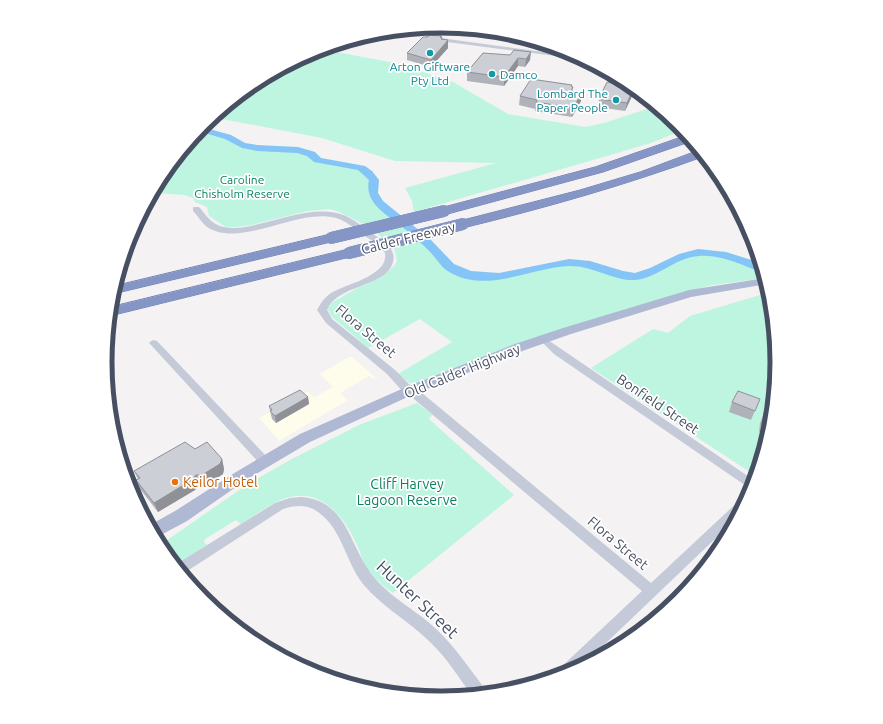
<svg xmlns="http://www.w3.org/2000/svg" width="883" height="724" font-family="Ubuntu,sans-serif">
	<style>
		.commercial { fill: #fefdec }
		.green { fill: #bdf5e0 }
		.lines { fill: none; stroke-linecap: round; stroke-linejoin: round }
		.river { fill: #85c4f6; fill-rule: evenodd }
		.highway-casing { stroke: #707fb1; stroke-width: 1 }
		.minor { fill: #c4cad8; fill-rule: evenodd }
		.major { fill: #afb9d3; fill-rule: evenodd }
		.highway { fill: #8595c5; fill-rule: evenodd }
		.highway-bridge-casing { stroke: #707fb1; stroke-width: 12; stroke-linecap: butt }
		.highway-bridge { stroke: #8595c5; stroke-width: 12 }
		.wall { fill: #b0b2b9 }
		.shaded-wall { fill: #909196 }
		.building { fill: #cdcfd7; stroke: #909196 }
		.culture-dot { fill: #0f9aa8; stroke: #fff; stroke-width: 1.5 }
		.food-dot { fill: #e8710a; stroke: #fff; stroke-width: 1.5 }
		.labels { text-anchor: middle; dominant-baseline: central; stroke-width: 3.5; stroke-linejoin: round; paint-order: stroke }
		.far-culture-label { font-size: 12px; fill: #0d838f; stroke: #fff }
		.far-park-label { font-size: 12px; fill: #0d8263; stroke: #fff }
		.street-label { font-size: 14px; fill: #474f62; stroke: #fff }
		.food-label { font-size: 14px; fill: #c56008; stroke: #fff; text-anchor: start }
		.park-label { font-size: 14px; fill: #0d8263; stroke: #fff }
		.near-street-label { font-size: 17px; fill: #474f62; stroke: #fff }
		.rim { fill: none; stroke: #474f62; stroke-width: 5 }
	</style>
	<rect width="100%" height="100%" fill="#f4f2f2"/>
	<!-- commercial -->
	<path class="commercial" d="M349,357H352L375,377L381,375L374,379L369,376L342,392L340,393L348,400L279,441L259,418L308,391L314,397L333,387L320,374Z"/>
	<!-- green -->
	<path class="green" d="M320,49L395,63L453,82L508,114L585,127L604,123L656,106L683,130L651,143L414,212L412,201L405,188L496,163L395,161L322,138L227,120L211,118L255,83L313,51Z
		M200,129L228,137L242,145L257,148L298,150L311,154L319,160L361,168L368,173L374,180C367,199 386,209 399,219C412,229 424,240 436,251C440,256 445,263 450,267C456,271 463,273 470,275C510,284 545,259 583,263C602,265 623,281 642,275C658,270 673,259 689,254C713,246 740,260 762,268L765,278L713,285L680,293L598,320L587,321L534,338L415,384L410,383L398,374L452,342L420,319L368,348L331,316L327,308L333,302L361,286L380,278L394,266L397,261L395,251L384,239L369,227L337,211L329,209L308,211L251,225L236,227H226L209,216L207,207L195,202L193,198L184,195L156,193C154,179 190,141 200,129Z
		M770,292L777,362L771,428L756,476L591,368L653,329L668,333L690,316Z
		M417,403L433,415L429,418L430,420L514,495L393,593C382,585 372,577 365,565C361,557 360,550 356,543C342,512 317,485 281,500C267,506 254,516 241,524L236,520L205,539L204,542L207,545L176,565L160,545L248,484L290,460L359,425Z"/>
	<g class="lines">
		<!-- river -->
		<path class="river" d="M202,127L231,135L245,143L257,145L298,147L315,152L321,158L365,166L372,171L379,180L378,193L383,201L431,240L454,264L471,271L499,273L569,259L590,261L623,271L635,273L650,268L679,254L698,249L726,252L761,263L763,271C757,271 750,268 743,265C729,260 715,255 699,256C676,257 658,278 635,280C613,281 594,266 570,266C530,267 485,296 446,270C441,266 437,260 432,254C423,244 412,235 401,226C386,214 364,203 369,180L358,170L314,162L307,156L297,153L257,151L242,148L225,139L198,131Z
			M157,185L160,188L159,198L147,213L141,214Z"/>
		<defs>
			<path id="highway" d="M688,135L692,141L603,172L444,215L440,214L438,211L440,208L595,167Z
				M700,150L705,156C626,185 545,208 463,228L459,227L457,224L459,221L580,190L640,172Z
				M331,234L335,235L337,238L335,241L113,294L115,286Z
				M349,249L354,250L355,253L354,256L110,316L111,307Z"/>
		</defs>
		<!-- highway casing -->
		<use href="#highway" class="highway-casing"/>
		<!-- minor -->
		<path class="minor" d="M437,26L433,31L427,34L433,37L580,57L586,60L432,40L422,34L395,31H420Z
			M193,207H199C207,216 212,225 224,227C237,230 251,226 263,223C289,217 320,205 346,216C358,222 368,231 379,238C389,245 397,252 392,265C383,287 337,285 327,310L332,319L395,370L413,388L414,391L413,394H405L387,374L326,323L317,310C321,303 324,298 331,293C345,284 389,276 385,253C381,244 370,240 362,234C354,228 346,221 336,218C298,207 241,249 207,227C202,223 198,216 193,211Z
			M154,340L157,341L269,459L271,462L269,465L265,466L261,465L151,345L149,343L151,341Z
			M548,340L755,481L752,490L554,354L543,343Z
			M418,392L422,393L651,583L743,497L749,496L739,516L583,665L570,673L557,677L558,670L642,591L414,399L413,396L414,393Z
			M301,497C343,500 348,537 366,566C379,588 402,602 422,617C443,633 458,652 473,673C478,680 484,686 487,694L472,695C458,677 447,658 430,642C409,621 382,607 363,584C345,561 343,530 318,512C308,504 295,505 283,509L184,573L175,565L275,503L290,498Z"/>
		<!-- major -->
		<path class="major" d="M765,278L767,284L691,297L571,334L525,350L414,394L310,442L246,480L187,521L159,536L156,537L150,525L175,511L236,472L300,434L404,388L515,344L563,328L689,290Z"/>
		<!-- highway -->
		<use href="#highway" class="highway"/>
		<defs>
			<path id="highway-bridge" d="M331,238L444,211
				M349,253L463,224"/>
		</defs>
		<!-- highway-bridge casing -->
		<use href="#highway-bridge" class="highway-bridge-casing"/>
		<!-- highway-bridge -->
		<use href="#highway-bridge" class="highway-bridge"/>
	</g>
	<!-- wall -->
	<path class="wall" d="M438,26H442L475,29L469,36L448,34V32L438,31Z
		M427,37H442L448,48L431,67L407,60V53Z
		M483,53L530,60L525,67L518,66L504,86L467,81V72Z
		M611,83H628L640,93L634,92L625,111L598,107L599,99Z
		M572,85L573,92L582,93L581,101L572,117L535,111V109L519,105L520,96Z
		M308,397L309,404L276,423L272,419L269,406Z
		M760,399L751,420L729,412L732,402Z
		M764,413L772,415L771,428L769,435L759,432L760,423Z
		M195,449L222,459L224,469L223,474L206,485L200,484L195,490L158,512L140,489L136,480L138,479L134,471Z"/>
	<!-- shaded-wall -->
	<path class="shaded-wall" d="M469,29H475L469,36Z
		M448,40V48L431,67V60Z
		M531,52L530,60L525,67L526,59Z
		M518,58V66L504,86V77Z
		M634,87V92L625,111L627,103Z
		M582,93L581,101L572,117L573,108Z
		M308,397L309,404L276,423L275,416Z
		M222,459L224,469L223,474L206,485L202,475Z
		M196,475L200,484L195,490L158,512L154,503Z"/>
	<!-- building -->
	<path class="building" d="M430,35L442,36L440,37L442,38L441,39L448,40L431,60L407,53L423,37H427Z
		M514,50L531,52L526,59L518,58L504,77L467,72L483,53L510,55Z
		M614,75L628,83L634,87L627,103L599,99L607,82L611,83Z
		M531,79L572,85L571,86L573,87L571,91L582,93L573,108L536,102L537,100L520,96Z
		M300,390L308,397L275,416L270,411L272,410L269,406Z
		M738,391L760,399L755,411L732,402Z
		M764,413L772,415L771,424L763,422Z
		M185,442L195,449L207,442L222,459L220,464L202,475H196L192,480L154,503L136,480L140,478L134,471Z"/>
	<!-- markers -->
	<g class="culture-dot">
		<circle cx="430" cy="53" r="4"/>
		<circle cx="492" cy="74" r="4"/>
		<circle cx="616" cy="100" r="4"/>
	</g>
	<circle class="food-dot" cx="175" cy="482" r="4"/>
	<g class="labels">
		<!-- far-culture labels -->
		<g class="far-culture-label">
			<text x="430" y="66">Arton Giftware<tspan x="430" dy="14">Pty Ltd</tspan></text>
			<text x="500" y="74" text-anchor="start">Damco</text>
			<text x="608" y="93" text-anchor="end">Lombard The<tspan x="608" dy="14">Paper People</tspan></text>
		</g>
		<!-- far-park labels -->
		<g class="far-park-label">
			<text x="242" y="179">Caroline<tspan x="242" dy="14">Chisholm Reserve</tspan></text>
		</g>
		<!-- street labels -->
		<g class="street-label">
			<text transform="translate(408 238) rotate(-14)">Calder Freeway</text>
			<text transform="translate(366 331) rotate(40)">Flora Street</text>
			<text transform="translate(462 371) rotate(-22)">Old Calder Highway</text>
			<text transform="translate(658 404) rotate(34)">Bonfield Street</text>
			<text transform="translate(618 543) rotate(40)">Flora Street</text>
		</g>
		<!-- food labels -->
		<g class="food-label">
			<text x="183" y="482">Keilor Hotel</text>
		</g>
		<!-- park labels -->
		<g class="park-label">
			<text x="407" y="484">Cliff Harvey<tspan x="407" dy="16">Lagoon Reserve</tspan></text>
		</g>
		<!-- near-street labels -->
		<g class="near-street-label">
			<text transform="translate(418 599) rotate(43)">Hunter Street</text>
		</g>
	</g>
	<!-- crop -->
	<path d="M0 0H883V724H0ZM112 362a329 329 0 1 1 658 0a329 329 0 1 1-658 0Z" fill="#fff" fill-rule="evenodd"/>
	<path class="rim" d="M112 362a329 329 0 1 1 658 0a329 329 0 1 1-658 0Z"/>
</svg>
